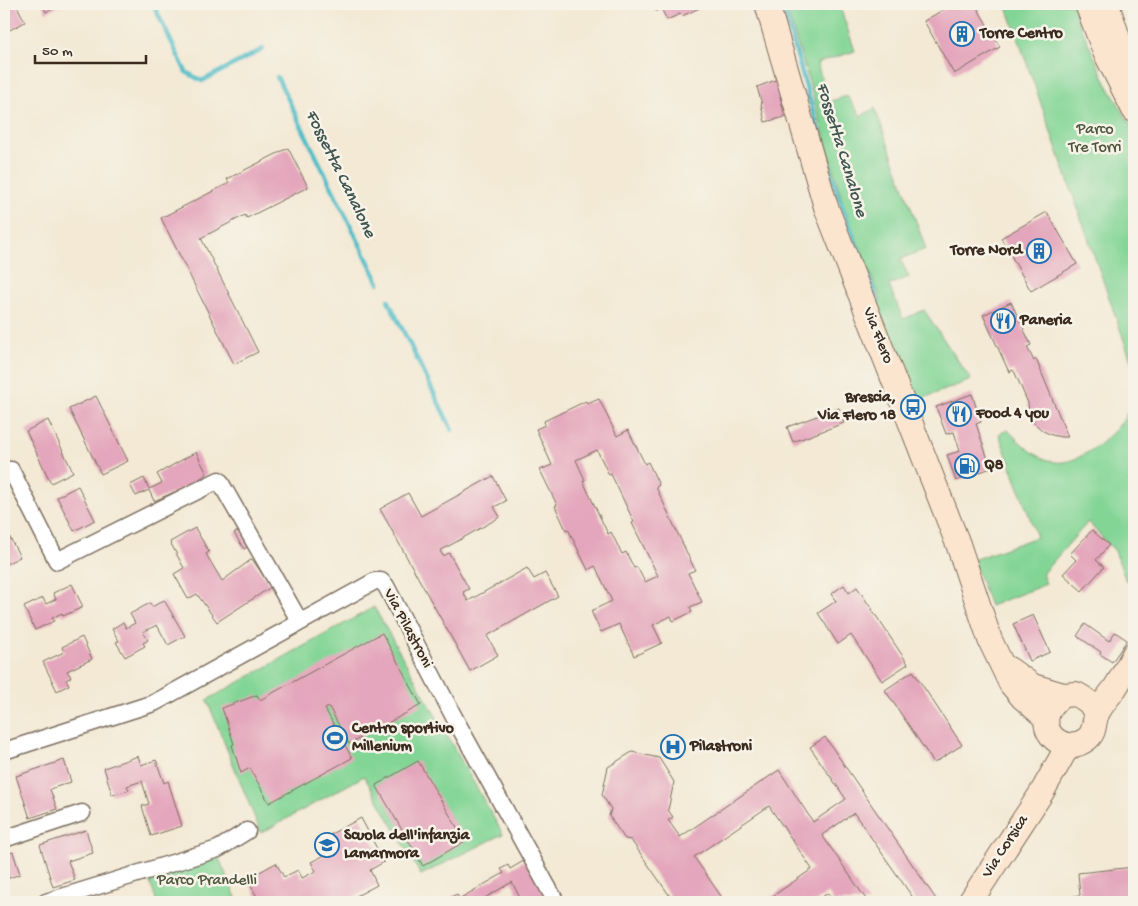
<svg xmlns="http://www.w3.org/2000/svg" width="1138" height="906" font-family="'Gochi Hand',sans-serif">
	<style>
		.green { fill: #83d596; stroke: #5f805a }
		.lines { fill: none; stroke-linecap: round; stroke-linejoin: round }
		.stream { stroke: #50bdc8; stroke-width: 4.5 }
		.building { fill: #e4a6bc; fill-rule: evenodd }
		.street-casing { stroke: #7b6d5e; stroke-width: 19 }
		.secondary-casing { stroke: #7b6d5e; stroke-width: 26 }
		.street { stroke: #fff; stroke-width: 16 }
		.secondary { stroke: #fce5cf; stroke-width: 24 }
		.labels { text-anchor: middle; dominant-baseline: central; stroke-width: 5; stroke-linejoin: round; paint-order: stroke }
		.poi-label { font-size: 16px; font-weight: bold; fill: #3b2a1e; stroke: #f7f3e8; text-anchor: start }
		.park-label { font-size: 16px; fill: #4d553c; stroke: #f7f3e8 }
		.street-label { font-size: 16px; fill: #3b2a1e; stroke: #f7f3e8 }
		.water-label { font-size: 18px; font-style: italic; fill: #415651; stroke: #f7f3e8 }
	</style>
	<rect width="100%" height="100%" fill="#f7f3e8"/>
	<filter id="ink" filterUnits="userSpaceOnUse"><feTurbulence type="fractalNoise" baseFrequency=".02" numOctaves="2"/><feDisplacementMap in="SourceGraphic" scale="10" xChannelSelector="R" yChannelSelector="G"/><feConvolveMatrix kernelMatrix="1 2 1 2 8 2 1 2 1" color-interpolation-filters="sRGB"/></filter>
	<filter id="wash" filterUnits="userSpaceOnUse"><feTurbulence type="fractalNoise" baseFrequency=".0096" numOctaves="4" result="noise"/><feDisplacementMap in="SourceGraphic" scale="20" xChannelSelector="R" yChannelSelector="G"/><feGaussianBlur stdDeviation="1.12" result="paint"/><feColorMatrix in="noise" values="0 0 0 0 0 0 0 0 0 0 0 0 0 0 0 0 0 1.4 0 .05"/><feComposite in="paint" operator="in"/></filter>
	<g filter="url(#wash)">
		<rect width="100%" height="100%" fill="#f3e9d4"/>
		<!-- green -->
		<path class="green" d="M785,4H839L855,51L817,63L828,102L847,96L861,116L875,108L926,249L900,259L909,277L889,285L903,319L924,310L971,380L913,402L875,303L881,300L844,208L810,85Z
			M1006,4H1073L1077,18L1106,83L1134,131V369Z
			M1134,379V578L1126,581L1115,551L1088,522L1042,574L1046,584L990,606L973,560L1037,537L999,434L1008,430C1020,443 1037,459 1055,462C1077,466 1112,437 1124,419C1132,407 1133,393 1134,379Z
			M374,607L503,834L421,875L364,776L261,833L207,700Z
			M218,856L238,902H157L149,880Z"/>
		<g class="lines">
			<!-- stream -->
			<path class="stream" d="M153,4L186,72L202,81L263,49
				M782,4L836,190L878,302
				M277,77L379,283
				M388,300L452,430"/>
		</g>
		<g id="blocks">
			<!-- building -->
			<path class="building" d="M4,4H16L25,22L4,33Z
				M42,4H63L46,12Z
				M652,4H708L682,16L680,14L667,20L661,8L656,11Z
				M953,4H975L1000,47L954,74L924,21Z
				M781,78L786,94L780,96L785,117L765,122L761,104H762L757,87Z
				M288,148L308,187L247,218L245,215L201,238L258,352L234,364L161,218L229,183L227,179Z
				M1047,212L1077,264L1031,291L1001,238Z
				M1011,302L1031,345L1027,347L1034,361L1036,359L1068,437H1061L1052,435L1043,431L1034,423L1029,412L1028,403L1015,373L1013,370L1009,372L983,315Z
				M972,394L981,422L976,424L991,468L956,481L947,455L960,451L954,432L946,434L936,407Z
				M96,396L128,461L101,474L69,409Z
				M599,399L617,436L628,430L645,464L648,462L659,485L656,487L695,570L688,573L702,602L690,607L692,612L673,621L671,616L653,625L662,643L634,656L619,624L601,632L591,611L612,601L595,566L588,570L568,529L566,530L555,506L557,505L540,470L552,465L536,429L545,425L544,421L586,401L587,404ZM597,450L609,475L611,474L634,522L632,523L658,576L645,582L637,567L634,568L626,552L622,554L611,532L608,534L583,481L585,480L576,460Z
				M839,408L844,423L793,442L787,427Z
				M48,420L73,472L51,483L26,431Z
				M196,452L207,474L190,485L154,501L149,490L136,496L130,485L144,478L149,489L162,483L157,474Z
				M493,476L506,501L494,507L500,517L440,551L443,556L449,553L469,589L463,592L468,601L527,568L534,579L545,573L558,596L487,636L498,655L470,671L380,509L408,493L421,516Z
				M78,486L95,520L74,531L57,497Z
				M195,528L209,552L206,554L222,581L252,559L271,587L217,622L197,594L188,599L174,574L184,568L170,542Z
				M242,529L251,545L244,549L234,533Z
				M1092,530L1109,545L1096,560L1104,567L1082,591L1063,574L1076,560L1070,554Z
				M8,534L20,557L4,565V536Z
				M72,584L83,607L63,616L62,613L52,618L54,621L35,630L24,607L43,598L46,604L56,599L53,593Z
				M844,585L849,593L857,587L908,664L882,681L851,635L838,644L818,613L836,601L831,594Z
				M164,600L185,636L168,645L157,625L143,632L148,640L143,643L145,646L125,657L116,642L119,641L112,629L123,622L126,628L135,623L130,614L150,603L152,607Z
				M1033,615L1050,652L1030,661L1013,624Z
				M1085,624L1109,641L1115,632L1127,640L1112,662L1100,654L1101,652L1077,636Z
				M382,633L421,705L349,744L329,707L325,709L352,758L269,803L250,768L241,773L232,745L234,744L222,708L257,695L260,700Z
				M82,637L92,659L67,671L71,677L66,680L69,685L57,691L43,662L64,652L62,647Z
				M913,671L962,745L934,763L885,690Z
				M825,737L938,902H916L854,813L822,835L868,902H834L828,893L815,902H764L812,869L769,806L694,857L725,902H674L631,840L625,839L609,816L611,809L602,795L608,767L632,752L659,758L674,782L668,810L673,817L668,820L680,837L779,770L813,822L846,799L810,747Z
				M138,756L141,765L156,760L164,783L168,781L182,826L151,836L142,806L149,804L142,781L127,786L129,790L112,795L104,768Z
				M64,760L71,782L50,789L57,809L30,818L16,776Z
				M418,761L465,841L423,866L376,785Z
				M361,818L384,862L370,870L377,885L345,902H260L247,879L276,863L284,877L298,870L302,878L316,871L311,862L339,848L331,834Z
				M86,830L93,853L68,861L75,880L53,887L40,845Z
				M13,852L20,874L4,880V855Z
				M527,859L548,902H522L512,882L478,902H443L457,894L459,899L504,873L501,869L508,865L510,869Z
				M1134,867V902H1042L1080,895L1078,873Z"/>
		</g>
	</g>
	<g filter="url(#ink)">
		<use href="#blocks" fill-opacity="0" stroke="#7b6d5e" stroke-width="1"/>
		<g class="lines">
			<defs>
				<path id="street" d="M4,470H11L57,561L219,480L300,622
					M4,751L154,703L375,581H381L386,586L455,719L556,902
					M4,839L82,813
					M46,902L218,849L247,831"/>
				<path id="secondary" d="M767,4L826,207L958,544L990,640L1011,684L1023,698L1046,718
					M1087,4L1105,52L1134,110
					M1107,4L1119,41L1134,74
					M1009,669L1033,686L1063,695L1076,694L1083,698L1090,703L1096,714
					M1063,695C1024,722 1062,761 1088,738C1096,731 1093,722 1097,714C1101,705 1109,696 1115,688C1122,677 1128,666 1134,654
					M970,902L1042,792L1065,751L1075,744"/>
			</defs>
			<!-- street casing -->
			<use href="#street" class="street-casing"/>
			<!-- secondary casing -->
			<use href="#secondary" class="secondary-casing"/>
			<!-- street -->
			<use href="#street" class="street"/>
			<!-- secondary -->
			<use href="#secondary" class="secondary"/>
		</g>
	</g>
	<!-- icons -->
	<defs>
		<symbol id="building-ring" viewBox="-11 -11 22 22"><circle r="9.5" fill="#f7f3e8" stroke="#1f6fb2" stroke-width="1.5"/><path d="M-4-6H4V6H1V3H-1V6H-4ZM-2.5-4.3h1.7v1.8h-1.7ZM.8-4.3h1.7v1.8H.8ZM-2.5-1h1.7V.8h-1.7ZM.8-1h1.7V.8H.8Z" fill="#1f6fb2"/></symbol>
		<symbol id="restaurant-ring" viewBox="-11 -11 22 22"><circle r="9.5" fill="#f7f3e8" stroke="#1f6fb2" stroke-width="1.5"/><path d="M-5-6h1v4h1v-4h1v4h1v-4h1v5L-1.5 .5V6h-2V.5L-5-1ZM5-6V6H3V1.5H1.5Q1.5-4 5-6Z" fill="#1f6fb2"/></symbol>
		<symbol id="bus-ring" viewBox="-11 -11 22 22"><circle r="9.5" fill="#f7f3e8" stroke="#1f6fb2" stroke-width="1.5"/><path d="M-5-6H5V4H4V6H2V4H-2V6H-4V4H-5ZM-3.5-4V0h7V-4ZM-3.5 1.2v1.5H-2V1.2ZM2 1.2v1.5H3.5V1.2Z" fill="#1f6fb2"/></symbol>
		<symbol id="fuel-ring" viewBox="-11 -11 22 22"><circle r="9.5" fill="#f7f3e8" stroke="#1f6fb2" stroke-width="1.5"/><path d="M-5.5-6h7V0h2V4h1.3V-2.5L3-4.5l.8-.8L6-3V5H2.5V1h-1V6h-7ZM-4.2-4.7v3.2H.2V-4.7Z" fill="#1f6fb2"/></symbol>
		<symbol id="stadium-ring" viewBox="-11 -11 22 22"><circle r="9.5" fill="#f7f3e8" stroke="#1f6fb2" stroke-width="1.5"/><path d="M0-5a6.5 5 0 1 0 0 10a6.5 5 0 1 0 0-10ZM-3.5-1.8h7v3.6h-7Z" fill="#1f6fb2"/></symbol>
		<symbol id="hospital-ring" viewBox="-11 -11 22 22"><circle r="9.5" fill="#f7f3e8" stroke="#1f6fb2" stroke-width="1.5"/><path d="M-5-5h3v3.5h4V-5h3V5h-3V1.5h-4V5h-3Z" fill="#1f6fb2"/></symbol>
		<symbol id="school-ring" viewBox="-11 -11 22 22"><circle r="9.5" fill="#f7f3e8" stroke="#1f6fb2" stroke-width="1.5"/><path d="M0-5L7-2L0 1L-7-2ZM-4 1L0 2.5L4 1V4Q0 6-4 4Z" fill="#1f6fb2"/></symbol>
	</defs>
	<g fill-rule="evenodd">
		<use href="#building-ring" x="948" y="20" width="28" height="28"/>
		<use href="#building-ring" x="1025" y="237" width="28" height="28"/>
		<use href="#restaurant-ring" x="989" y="307" width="28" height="28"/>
		<use href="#bus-ring" x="899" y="393" width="28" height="28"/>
		<use href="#restaurant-ring" x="945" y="400" width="28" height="28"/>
		<use href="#fuel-ring" x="953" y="452" width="28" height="28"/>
		<use href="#stadium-ring" x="321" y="724" width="28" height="28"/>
		<use href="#hospital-ring" x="659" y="733" width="28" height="28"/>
		<use href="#school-ring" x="313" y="831" width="28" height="28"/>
	</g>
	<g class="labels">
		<!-- poi labels -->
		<g class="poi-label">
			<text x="980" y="34">Torre Centro</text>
			<text x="1022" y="251" text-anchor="end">Torre Nord</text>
			<text x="1020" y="321">Paneria</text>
			<text x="896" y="398" text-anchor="end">Brescia,<tspan x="896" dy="18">Via Flero 18</tspan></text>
			<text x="976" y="414">Food 4 you</text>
			<text x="984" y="466">Q8</text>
			<text x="352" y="729">Centro sportivo<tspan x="352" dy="18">Millenium</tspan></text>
			<text x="690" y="747">Pilastroni</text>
			<text x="344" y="836">Scuola dell'infanzia<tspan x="344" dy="18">Lamarmora</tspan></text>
		</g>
		<!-- park labels -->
		<g class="park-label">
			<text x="1095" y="130">Parco<tspan x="1095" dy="18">Tre Torri</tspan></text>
			<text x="207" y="881">Parco Prandelli</text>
		</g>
		<!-- street labels -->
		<g class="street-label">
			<text transform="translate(877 336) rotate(68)">Via Flero</text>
			<text transform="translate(407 629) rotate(62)">Via Pilastroni</text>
			<text transform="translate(1006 847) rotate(-57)">Via Corsica</text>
		</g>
		<!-- water labels -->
		<g class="water-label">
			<text transform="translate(841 150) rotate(73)">Fossetta Canalone</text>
			<text transform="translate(340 174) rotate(64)">Fossetta Canalone</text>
		</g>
	</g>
	<!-- margin -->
	<rect width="1138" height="906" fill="none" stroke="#f7f3e8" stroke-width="20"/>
	<!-- scale -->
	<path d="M35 55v8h111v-8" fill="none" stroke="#3b2a1e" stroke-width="2.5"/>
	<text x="42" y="55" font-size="15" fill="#3b2a1e" stroke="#f7f3e8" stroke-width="4" paint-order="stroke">50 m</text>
</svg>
